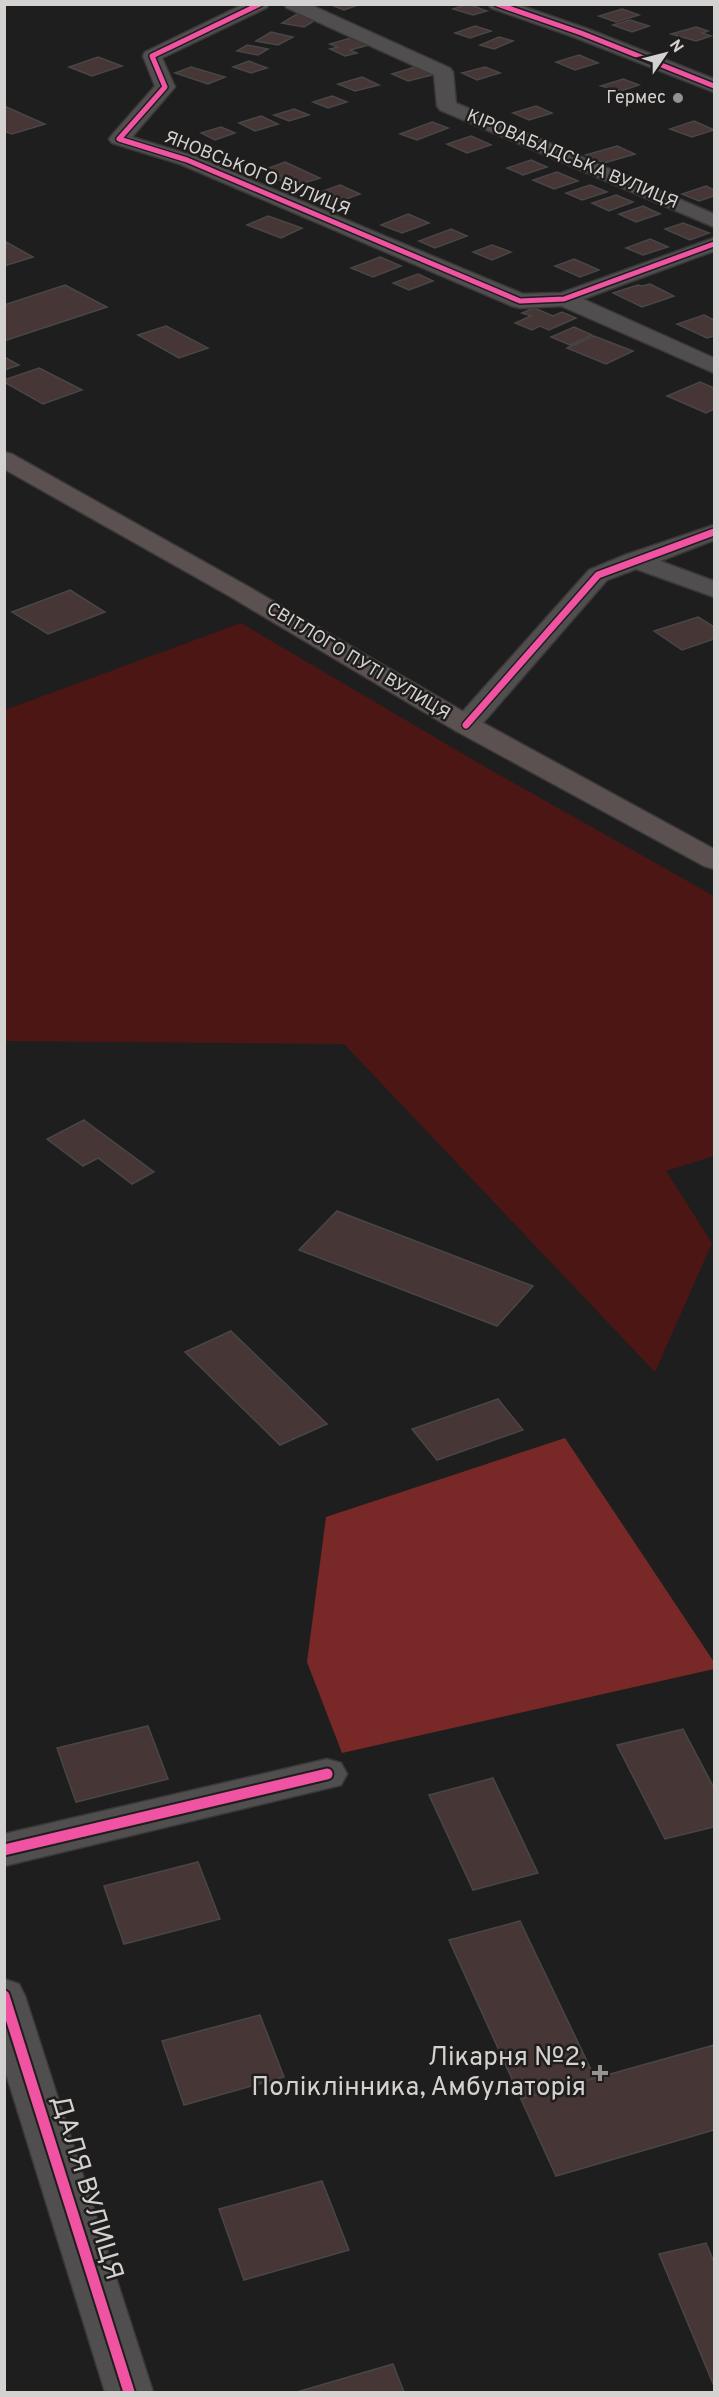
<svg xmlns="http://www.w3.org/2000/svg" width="719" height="2397" font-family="Overpass,sans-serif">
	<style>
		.green { fill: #4c1615 }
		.forest { fill: #782927 }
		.building { fill: #473636; stroke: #484646; stroke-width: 1.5 }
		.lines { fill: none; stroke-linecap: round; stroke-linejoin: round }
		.minor-casing { stroke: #3a3838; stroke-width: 3 }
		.major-casing { stroke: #3a3838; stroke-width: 3 }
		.minor { fill: #504e4e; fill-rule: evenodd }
		.major { fill: #5c5151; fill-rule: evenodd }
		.cycleway-far2-casing { stroke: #201d1d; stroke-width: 8 }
		.cycleway-far1-casing { stroke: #201d1d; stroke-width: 10 }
		.cycleway-casing { stroke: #201d1d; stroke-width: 15 }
		.cycleway-far2 { stroke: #f153a3; stroke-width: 5 }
		.cycleway-far1 { stroke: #f153a3; stroke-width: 7 }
		.cycleway { stroke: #f153a3; stroke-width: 11 }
		.poi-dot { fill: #959392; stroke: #201d1d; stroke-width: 2 }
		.labels { text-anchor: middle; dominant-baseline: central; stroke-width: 5; stroke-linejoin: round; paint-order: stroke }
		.far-poi-label { font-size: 18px; fill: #d4d2d1; stroke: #201d1d; text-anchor: end }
		.far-street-label { font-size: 18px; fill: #d4d2d1; stroke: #201d1d }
		.near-poi-label { font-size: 26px; fill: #d4d2d1; stroke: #201d1d; text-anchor: end }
		.near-street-label { font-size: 26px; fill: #d4d2d1; stroke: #201d1d }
	</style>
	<rect width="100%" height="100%" fill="#1f1e1e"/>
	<!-- green -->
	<path class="green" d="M241,623L487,768L714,896V1156L666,1171L712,1243L655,1372L344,1044L5,1041V710Z"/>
	<!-- forest -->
	<path class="forest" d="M565,1438L714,1662V1669L342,1753L307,1662L326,1517Z"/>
	<!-- building -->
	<path class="building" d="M329,4H361L344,10Z
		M468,4L487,11L473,15L453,9Z
		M622,9L639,15L616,22L599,16Z
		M297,14L319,18L304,27L282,23Z
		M630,20L649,26L632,32L613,25Z
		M475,26L491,31L470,38L455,33Z
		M696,27L708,31L702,33L711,36L696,41L671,34Z
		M271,32L293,37L278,45L256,41Z
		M354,37L369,45L350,50L357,53L345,56L330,49L338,47L330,44Z
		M499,37L513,41L494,49L480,45Z
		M247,45L268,49L258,55L237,51Z
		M579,55L598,63L575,70L556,62Z
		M98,57L122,66L92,76L69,67Z
		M249,61L267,68L251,73L233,67Z
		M191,67L225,77L208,84L175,73Z
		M415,67L432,75L408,81L392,74Z
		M485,67L500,73L477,80L462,73Z
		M362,77L379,85L355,91L338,84Z
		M623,79L639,85L621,91L601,86Z
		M332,96L347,102L328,108L313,102Z
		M4,106L45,124L12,134L4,131Z
		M536,106L552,113L529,120L513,113Z
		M294,109L309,115L289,121L274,115Z
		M261,116L278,124L255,131L239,123Z
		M694,121L714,130L692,137L670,129Z
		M432,122L448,128L417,140L400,134Z
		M221,127L235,133L215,140L201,133Z
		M471,136L491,145L467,153L447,144Z
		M617,146L635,154L604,163L586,155Z
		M531,160L547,167L523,175L507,168Z
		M285,162L320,178L293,186L275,178L281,176L266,169Z
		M557,172L578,181L554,189L533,180Z
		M340,185L360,194L333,204L312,195Z
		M590,185L607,192L582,200L566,193Z
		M706,186L714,190V196L699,201L682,194Z
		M616,195L633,202L609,211L592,203Z
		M643,206L660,214L636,222L619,214Z
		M408,214L429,223L402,233L381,225Z
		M268,216L302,228L281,238L247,225Z
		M683,223L709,233L690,240L665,229Z
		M451,229L467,236L435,248L419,241Z
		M650,239L668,247L643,255L626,248Z
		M6,242L33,257L4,266Z
		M492,245L511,252L492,260L473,252Z
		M380,257L401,266L373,277L351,268Z
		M574,259L599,270L580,277L555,266Z
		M418,274L433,281L409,290L393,283Z
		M650,284L674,296L642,307L613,293L638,285L642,286Z
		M65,285L107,307L4,341V305Z
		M534,308L553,316L562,312L576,318L549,330L540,326L532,330L515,323L531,316L522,313Z
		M704,315L714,320V336L707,338L677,324Z
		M166,326L208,348L179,358L138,335Z
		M574,327L592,335L570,345L551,337Z
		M594,336L633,351L606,364L567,348Z
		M4,357L19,365L4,370Z
		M39,368L82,390L43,404L4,382V380Z
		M700,382L714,388V409L706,413L667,396Z
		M70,590L105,612L48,634L12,612Z
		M698,617L714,627V639L682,650L654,631Z
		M84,1120L154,1172L132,1184L98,1158L83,1166L47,1139Z
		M337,1211L533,1286L497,1326L299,1250Z
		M231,1331L327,1424L280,1445L185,1352Z
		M498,1399L523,1430L437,1460L412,1429Z
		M148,1726L168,1779L76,1802L57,1748Z
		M683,1729L714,1788V1827L665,1839L617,1745Z
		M493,1778L538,1873L473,1890L429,1795Z
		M198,1862L220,1919L124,1944L104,1886Z
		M520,1921L595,2078L521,2099L449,1940Z
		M260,2015L284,2077L184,2105L162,2041Z
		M714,2045V2130L556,2176L521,2099Z
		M322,2181L349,2250L244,2280L219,2209Z
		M706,2243L714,2262V2386L659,2254Z
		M393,2364L404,2392H297Z"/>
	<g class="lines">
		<defs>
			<path id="minor" d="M244,4H269L266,8L162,58L175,87L132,137L194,156L523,294L561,293L714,238V251L583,299L714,358V373L561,306L520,308L512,306L180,164L112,143L109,139L112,135L155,86L143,56L145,52Z
				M284,4H309L450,68L453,72L456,103L714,214V227L440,110L437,106L434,75L287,8Z
				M488,4H516L588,29L714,79V92L574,37L491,8Z
				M714,525V540L660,561L714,581V597L636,569L607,580L476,731L466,733L456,731L452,725L456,719L589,570L625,555Z
				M327,1759L341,1763L347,1774L341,1785L4,1866V1834Z
				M4,1979L19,1984L25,1996L153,2392H105L4,2067Z"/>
			<path id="major" d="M4,452L12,454L249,587L476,719L714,849V869L704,866L456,731L231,597L4,469Z"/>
		</defs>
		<!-- minor casing -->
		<use href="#minor" class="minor-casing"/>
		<!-- major casing -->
		<use href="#major" class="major-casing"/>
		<!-- minor -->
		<use href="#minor" class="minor"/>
		<!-- major -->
		<use href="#major" class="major"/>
		<defs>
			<path id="cycleway-far2" d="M260,4L152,56L165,87L119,139L187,160L520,301L564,299L714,244
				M497,4L581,33L714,86"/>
			<path id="cycleway-far1" d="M466,725L598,575L714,532"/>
			<path id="cycleway" d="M4,1850L327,1774
				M4,1996L129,2392"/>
		</defs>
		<!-- cycleway-far2 casing -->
		<use href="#cycleway-far2" class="cycleway-far2-casing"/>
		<!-- cycleway-far1 casing -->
		<use href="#cycleway-far1" class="cycleway-far1-casing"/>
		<!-- cycleway casing -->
		<use href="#cycleway" class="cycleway-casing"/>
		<!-- cycleway-far2 -->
		<use href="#cycleway-far2" class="cycleway-far2"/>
		<!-- cycleway-far1 -->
		<use href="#cycleway-far1" class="cycleway-far1"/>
		<!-- cycleway -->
		<use href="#cycleway" class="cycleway"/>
	</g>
	<!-- markers -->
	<g class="poi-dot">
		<circle cx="678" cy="98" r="6"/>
		<path d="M597 2064h6v6h6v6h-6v6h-6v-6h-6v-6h6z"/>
	</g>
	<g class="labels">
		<!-- far-poi labels -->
		<g class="far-poi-label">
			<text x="666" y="98">Гермес</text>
		</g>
		<!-- far-street labels -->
		<g class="far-street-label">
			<text transform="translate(572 160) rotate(23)">КІРОВАБАДСЬКА ВУЛИЦЯ</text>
			<text transform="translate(257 174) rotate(22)">ЯНОВСЬКОГО ВУЛИЦЯ</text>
			<text transform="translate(358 662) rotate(31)">СВІТЛОГО ПУТІ ВУЛИЦЯ</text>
		</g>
		<!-- near-poi labels -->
		<g class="near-poi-label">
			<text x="586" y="2058">Лікарня №2,<tspan x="586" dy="30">Поліклінника, Амбулаторія</tspan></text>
		</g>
		<!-- near-street labels -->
		<g class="near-street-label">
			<text transform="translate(86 2188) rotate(73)">ДАЛЯ ВУЛИЦЯ</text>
		</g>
	</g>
	<!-- border -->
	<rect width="719" height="2397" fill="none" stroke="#d4d2d1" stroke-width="12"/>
	<!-- north arrow -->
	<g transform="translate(665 54) rotate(55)" stroke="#201d1d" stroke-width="4.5" paint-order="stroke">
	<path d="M0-4.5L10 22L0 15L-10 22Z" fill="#d4d2d1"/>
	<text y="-9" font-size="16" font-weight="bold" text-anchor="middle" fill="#d4d2d1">N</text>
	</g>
</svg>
